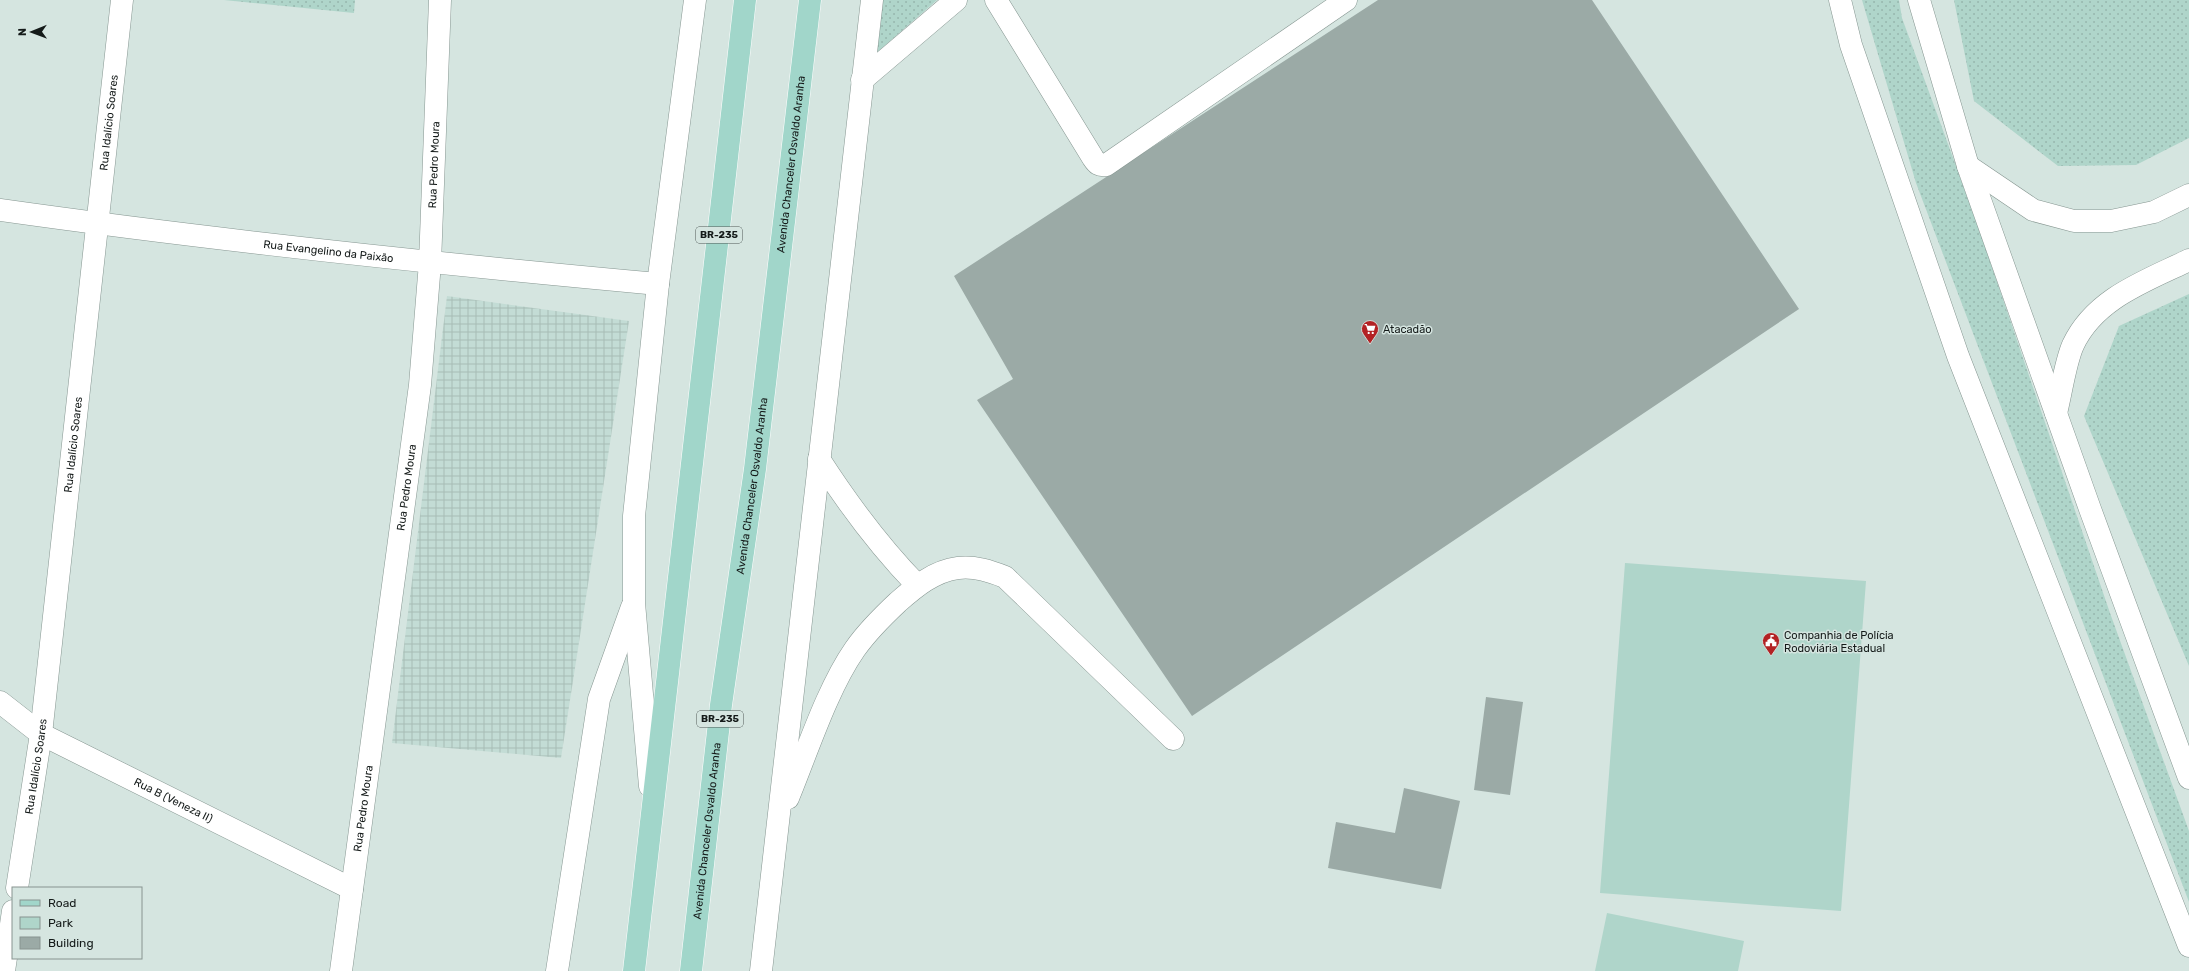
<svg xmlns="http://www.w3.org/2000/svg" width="2189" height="971" font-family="Rubik,sans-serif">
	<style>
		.industrial { fill: url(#industrial-grid) }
		.green { fill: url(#green-dots) }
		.pitch { fill: #afd5ca }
		.building { fill: #9baaa6 }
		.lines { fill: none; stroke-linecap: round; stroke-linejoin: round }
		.minor-casing { stroke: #869691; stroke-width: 23 }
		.major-casing { stroke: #fff; stroke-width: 23 }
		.minor { stroke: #fff; stroke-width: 22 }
		.major { stroke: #a1d6ca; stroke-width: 22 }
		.labels { text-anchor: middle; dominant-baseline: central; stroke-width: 3; stroke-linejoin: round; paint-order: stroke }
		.shield { fill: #d5e5e0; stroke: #4e5755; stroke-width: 1 }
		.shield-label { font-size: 10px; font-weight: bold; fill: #141a19 }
		.street-label { font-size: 11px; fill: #141a19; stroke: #d5e5e0 }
		.poi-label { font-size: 11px; fill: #141a19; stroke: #d5e5e0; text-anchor: start }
	</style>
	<defs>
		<pattern id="industrial-grid" width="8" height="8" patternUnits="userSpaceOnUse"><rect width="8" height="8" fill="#c3dcd5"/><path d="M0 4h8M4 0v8" fill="none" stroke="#a7bcb6"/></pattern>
		<pattern id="green-dots" width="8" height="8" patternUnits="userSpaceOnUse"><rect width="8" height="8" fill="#afd5ca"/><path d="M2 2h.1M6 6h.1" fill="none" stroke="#96b6ad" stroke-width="1.8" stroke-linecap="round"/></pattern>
	</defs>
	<rect width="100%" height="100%" fill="#d5e5e0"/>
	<!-- industrial -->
	<path class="industrial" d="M447,296L629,321L561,758L392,743Z"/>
	<!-- green -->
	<path class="green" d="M224,0H355L354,13Z
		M881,0H937L874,55Z
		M1862,0H1899L1902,18L1979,229L2110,613L2189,831V902L1916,183Z
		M1954,0H2189V138L2136,165L2058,166L1974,101Z
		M2189,294V666L2084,416L2119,326Z"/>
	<!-- pitch -->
	<path class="pitch" d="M1625,563L1866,581L1841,911L1600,893Z
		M1607,913L1744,941L1738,971H1595Z"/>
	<!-- building -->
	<path class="building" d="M1378,0H1592L1799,309L1192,716L977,400L1013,379L954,276Z
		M1486,697L1523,702L1510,795L1474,790Z
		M1404,788L1460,801L1441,889L1328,868L1336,822L1395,833Z"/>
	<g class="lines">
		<defs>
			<g id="minor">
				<path d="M996,0L1093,158C1097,164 1099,166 1106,165L1346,0"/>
				<path d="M1840,0L1851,45L1958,356L2189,946"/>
				<path d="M1919,0L1968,166L2090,509L2189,778"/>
				<path d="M862,80L956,0"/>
				<path d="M1968,166L2033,210L2074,221H2111L2154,212L2189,195"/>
				<path id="s1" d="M0,210C219,241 438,264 658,284"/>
				<path d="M2056,413C2061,394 2065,363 2073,345C2095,298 2146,281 2189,260"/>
				<path d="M819,459C848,504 879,546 917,585"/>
				<path id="s2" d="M0,702L41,734L352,889"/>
				<path d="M650,786L634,603V516L658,284L695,0"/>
				<path d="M788,798C807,752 827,689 855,649C867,632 883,616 898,602C915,587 934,571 958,568C975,566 990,571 1005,577L1173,739"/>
				<path id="s3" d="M17,888L41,734L122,0"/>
				<path d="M4,971L13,911"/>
				<path id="s4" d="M341,971L420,385L430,263L440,0"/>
				<path d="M557,971L599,699L632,607"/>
				<path d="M761,971L872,0"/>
			</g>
			<g id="major">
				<path d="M634,971L745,0"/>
				<path id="s5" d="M691,971L721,705L755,469L810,0"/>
			</g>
		</defs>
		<!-- minor casing -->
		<use href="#minor" class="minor-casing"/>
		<!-- major casing -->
		<use href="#major" class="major-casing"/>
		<!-- minor -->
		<use href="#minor" class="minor"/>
		<!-- major -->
		<use href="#major" class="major"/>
	</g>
	<!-- icons -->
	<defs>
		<symbol id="supermarket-pin" viewBox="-11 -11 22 30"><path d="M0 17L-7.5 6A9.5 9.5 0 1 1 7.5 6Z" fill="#b32224" stroke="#d5e5e0"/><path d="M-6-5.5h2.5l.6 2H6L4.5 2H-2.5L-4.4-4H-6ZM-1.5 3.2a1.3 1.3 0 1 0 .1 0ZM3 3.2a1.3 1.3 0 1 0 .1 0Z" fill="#fff"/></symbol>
		<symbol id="civic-pin" viewBox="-11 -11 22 30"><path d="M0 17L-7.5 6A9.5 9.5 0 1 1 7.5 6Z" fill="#b32224" stroke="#d5e5e0"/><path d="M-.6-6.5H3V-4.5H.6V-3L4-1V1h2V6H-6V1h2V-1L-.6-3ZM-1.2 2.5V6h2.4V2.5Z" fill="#fff"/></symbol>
	</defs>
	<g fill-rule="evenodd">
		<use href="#supermarket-pin" x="1360" y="319" width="20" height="27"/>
		<use href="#civic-pin" x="1761" y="631" width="20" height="27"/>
	</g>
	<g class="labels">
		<!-- shield labels -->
		<g class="shield">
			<rect x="696" y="227" width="46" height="16" rx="3"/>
			<rect x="697" y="711" width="46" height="16" rx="3"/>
		</g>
		<g class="shield-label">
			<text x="719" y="235">BR-235</text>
			<text x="720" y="719">BR-235</text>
		</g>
		<!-- street labels -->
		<g class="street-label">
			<text stroke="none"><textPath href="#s3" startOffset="771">Rua Idalício Soares</textPath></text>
			<text stroke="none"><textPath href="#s4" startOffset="812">Rua Pedro Moura</textPath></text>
			<text stroke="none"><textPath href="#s5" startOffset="813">Avenida Chanceler Osvaldo Aranha</textPath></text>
			<text stroke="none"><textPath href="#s1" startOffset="331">Rua Evangelino da Paixão</textPath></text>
			<text stroke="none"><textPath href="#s3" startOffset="447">Rua Idalício Soares</textPath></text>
			<text stroke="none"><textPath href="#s5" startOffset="489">Avenida Chanceler Osvaldo Aranha</textPath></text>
			<text stroke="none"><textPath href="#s4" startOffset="488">Rua Pedro Moura</textPath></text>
			<text stroke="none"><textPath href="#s3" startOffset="123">Rua Idalício Soares</textPath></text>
			<text stroke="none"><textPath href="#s2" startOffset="200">Rua B (Veneza II)</textPath></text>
			<text stroke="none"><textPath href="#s4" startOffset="164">Rua Pedro Moura</textPath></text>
			<text stroke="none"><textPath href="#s5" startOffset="141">Avenida Chanceler Osvaldo Aranha</textPath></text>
		</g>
		<!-- poi labels -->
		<g class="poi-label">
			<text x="1383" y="329">Atacadão</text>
			<text x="1784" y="635">Companhia de Polícia<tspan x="1784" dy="13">Rodoviária Estadual</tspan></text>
		</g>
	</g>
	<!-- legend -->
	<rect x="12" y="887" width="130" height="72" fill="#d5e5e0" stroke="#889490"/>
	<rect x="20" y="900" width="20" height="6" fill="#a1d6ca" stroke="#889490"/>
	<text x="48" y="907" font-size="12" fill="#141a19">Road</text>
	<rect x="20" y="917" width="20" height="12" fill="#afd5ca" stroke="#889490"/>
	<text x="48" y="927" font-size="12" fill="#141a19">Park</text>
	<rect x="20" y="937" width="20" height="12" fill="#9baaa6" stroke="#889490"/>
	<text x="48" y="947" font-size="12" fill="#141a19">Building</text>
	<!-- north arrow -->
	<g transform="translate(32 32) rotate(269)" stroke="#d5e5e0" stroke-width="3" paint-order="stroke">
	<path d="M0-3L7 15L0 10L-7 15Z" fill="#141a19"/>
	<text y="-6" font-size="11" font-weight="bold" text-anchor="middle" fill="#141a19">N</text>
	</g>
</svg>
